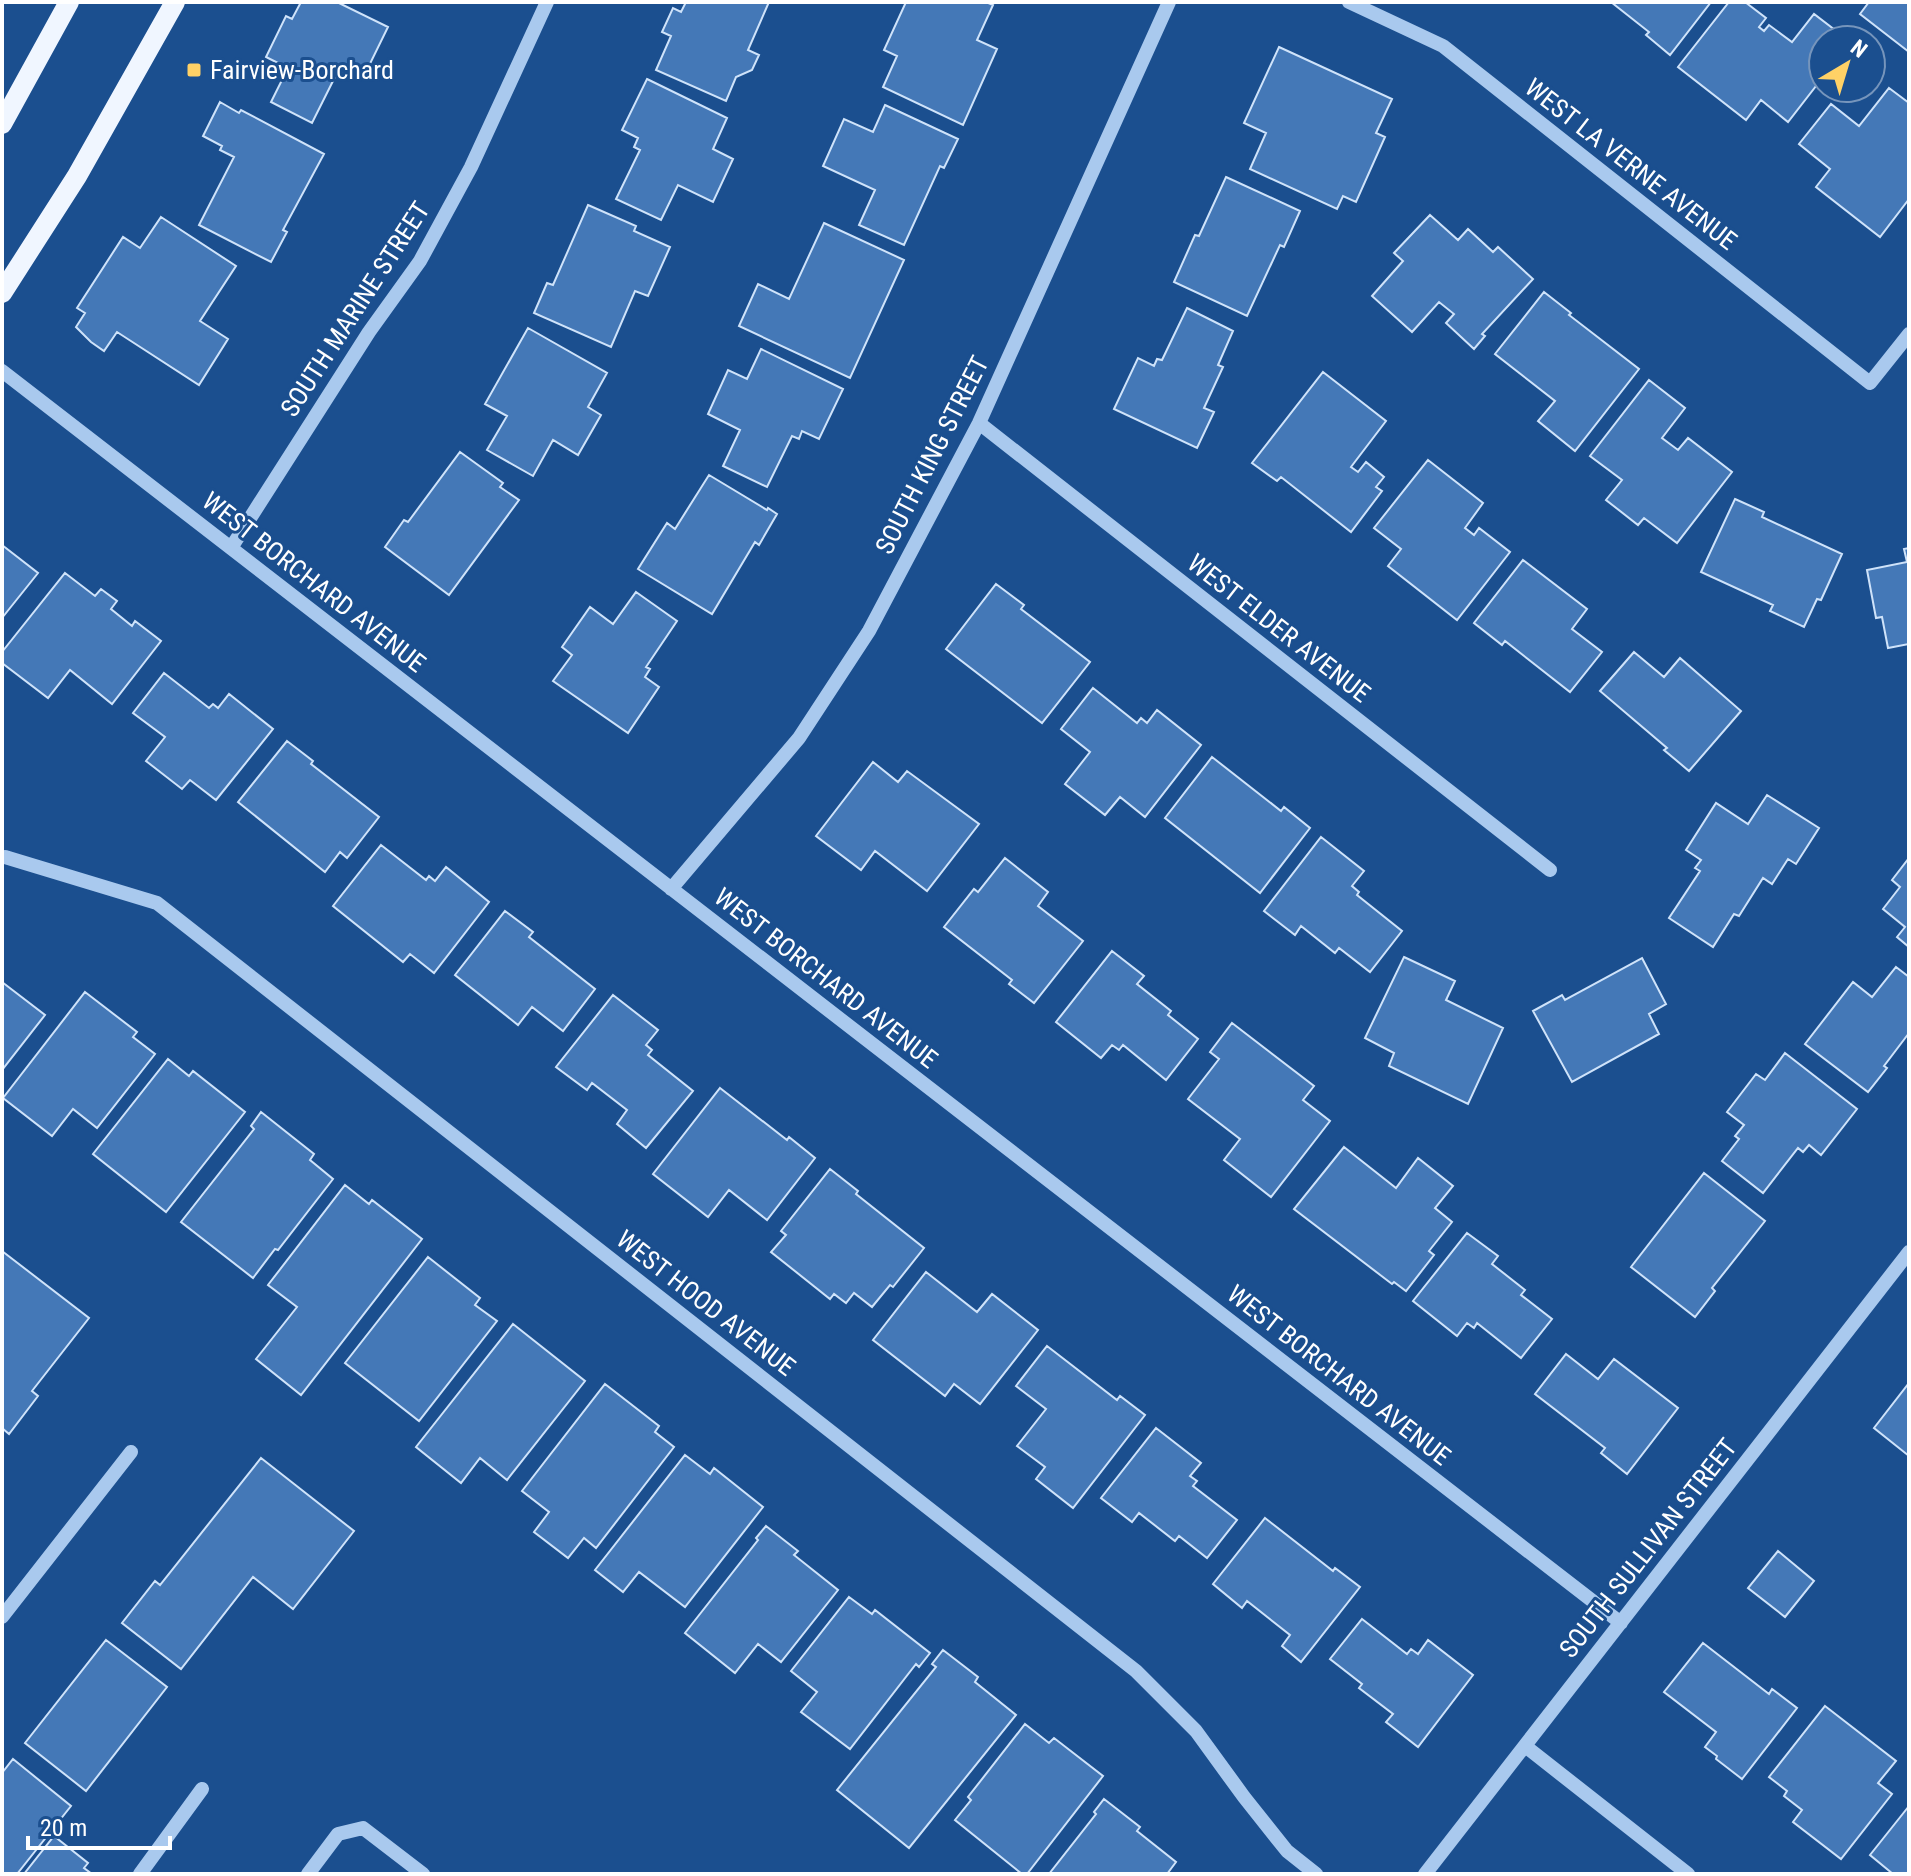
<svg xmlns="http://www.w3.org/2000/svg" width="1911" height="1876" font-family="'Roboto Condensed',sans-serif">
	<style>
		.building { fill: #4478b7; stroke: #cfe3fa; stroke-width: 2 }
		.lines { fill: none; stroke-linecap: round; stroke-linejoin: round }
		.minor { stroke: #a9c9ee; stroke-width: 14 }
		.major { stroke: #f0f6ff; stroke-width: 20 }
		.poi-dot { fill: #ffd166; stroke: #1b4f8f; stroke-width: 3 }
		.labels { text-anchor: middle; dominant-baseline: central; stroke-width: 6; stroke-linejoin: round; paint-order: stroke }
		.poi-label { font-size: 26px; fill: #fff; stroke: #1b4f8f; text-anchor: start }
		.street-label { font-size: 26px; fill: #fff; stroke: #1b4f8f }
	</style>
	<rect width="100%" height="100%" fill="#1b4f8f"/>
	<!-- building -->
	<path class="building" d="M301,2H337L388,27L364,76L348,69L344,77L337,73L312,123L271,102L288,68L266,57L286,16L292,19Z
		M686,2H769L748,50L759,55L752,70L736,77L726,101L656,70L671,36L662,32L673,8L681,12Z
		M906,2H986L993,5L977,40L997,49L963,125L883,87L897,56L884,50Z
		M1611,2H1711L1670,55L1646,35L1649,32Z
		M1729,2H1745L1766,18L1759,27L1764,31L1769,25L1792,42L1814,14L1848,40H1823V77L1788,122L1761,100L1746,120L1678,67Z
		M1869,2H1909V52L1860,14Z
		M1279,47L1392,99L1376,133L1385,137L1356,202L1343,196L1337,209L1250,169L1266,133L1244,123Z
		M647,79L727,118L713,149L733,159L713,202L678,185L661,220L616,199L640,150L634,147L638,138L622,130Z
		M1889,88L1909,103V199L1880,237L1816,187L1830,169L1799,144L1831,104L1859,126Z
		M220,102L239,113L241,110L324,154L283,230L287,232L271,262L199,225L234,157L220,150L222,146L203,136Z
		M885,105L958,139L944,168L940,166L904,245L859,225L875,190L823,166L844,119L873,132Z
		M1226,177L1300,211L1284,247L1280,245L1247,316L1174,282L1195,235L1199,236Z
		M588,205L636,226L634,231L670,247L648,296L635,291L611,347L534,313L547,283L553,285Z
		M1430,215L1458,240L1468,229L1493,252L1498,247L1533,279L1482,334L1485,336L1474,349L1446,323L1454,314L1439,302L1412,332L1372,296L1403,261L1394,253Z
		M161,217L236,266L200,321L228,339L199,385L117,332L104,351L91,342L76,327L85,313L77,308L123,237L140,248Z
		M824,223L904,260L850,378L739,326L758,284L789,299Z
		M1544,292L1571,313L1569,315L1639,369L1575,451L1538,421L1555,401L1495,354Z
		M1187,308L1233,331L1218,365L1223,367L1204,408L1214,412L1197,448L1114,409L1138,358L1154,366L1157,359L1162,360Z
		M528,328L607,373L588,407L601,415L578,455L553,440L533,476L487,450L507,416L485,404Z
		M761,349L843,389L819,439L802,431L799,439L792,436L767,487L723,466L740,430L708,414L728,370L747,379Z
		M1323,372L1386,421L1351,467L1358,472L1366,462L1384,477L1376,487L1382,491L1351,532L1281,477L1277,481L1252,463Z
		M1649,380L1685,408L1662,438L1678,450L1688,438L1732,472L1677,543L1644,518L1638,525L1606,500L1622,480L1590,456Z
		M460,452L503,483L500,487L519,500L449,595L385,547L404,520L408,522Z
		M1428,460L1483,503L1465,528L1474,535L1479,528L1510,552L1457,620L1388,566L1401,549L1374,528Z
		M709,475L767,510L768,508L777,514L759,545L755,542L712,614L638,569L667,523L675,529Z
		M1735,499L1764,512L1762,517L1842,554L1821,600L1817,599L1804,627L1770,611L1773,605L1701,572Z
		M2,545L38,573L2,618Z
		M1909,548V644L1888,648L1882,617L1876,618L1867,570L1907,562L1904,549Z
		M1523,560L1587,609L1572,629L1602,652L1570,692L1505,641L1502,645L1474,623Z
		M65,573L95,596L101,589L117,601L111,609L132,626L135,621L161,641L112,704L70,670L48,698L2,663V652Z
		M996,584L1024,605L1021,609L1090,662L1042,723L946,649Z
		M636,592L677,621L646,667L650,669L645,677L659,687L628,733L553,681L572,655L562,647L590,607L613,624Z
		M1634,652L1664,677L1680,658L1741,711L1689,771L1664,750L1667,748L1600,691Z
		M164,673L209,708L213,704L218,708L229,694L273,729L216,800L190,780L182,789L146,761L165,737L133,713Z
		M1093,688L1137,723L1141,718L1147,723L1157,710L1201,745L1145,817L1120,797L1105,815L1065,784L1090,752L1061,729Z
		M287,741L313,761L311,764L379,817L347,858L340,852L325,872L238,802Z
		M1212,757L1281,811L1284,807L1310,828L1260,893L1165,818Z
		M873,762L898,782L907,771L979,824L927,891L875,851L861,870L816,836Z
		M1767,795L1819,828L1796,864L1788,859L1772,884L1763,878L1739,916L1734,914L1713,947L1669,918L1700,871L1695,868L1701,860L1686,850L1716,803L1748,824Z
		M1321,837L1364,871L1352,886L1359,892L1357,895L1402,931L1370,972L1339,948L1335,953L1301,926L1295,935L1264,911Z
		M381,845L426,880L429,876L435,881L446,867L489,902L434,973L410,954L403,962L333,906Z
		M1005,858L1048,892L1038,906L1083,941L1034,1003L1009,984L1012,980L944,927L974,889L978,892Z
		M1909,858V947L1897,937L1905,927L1883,909L1900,887L1892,880Z
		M505,911L533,932L529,937L595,989L563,1031L532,1007L518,1025L455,975Z
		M1112,951L1144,976L1137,984L1171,1011L1168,1015L1198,1039L1166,1080L1123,1045L1119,1050L1112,1045L1101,1058L1056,1022Z
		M1404,957L1455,981L1446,1000L1503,1028L1468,1104L1389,1066L1394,1053L1365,1038Z
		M1642,958L1666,1004L1649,1014L1659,1034L1572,1082L1533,1011L1562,995L1565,1000Z
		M1896,967L1909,977V1033L1884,1066L1887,1068L1868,1092L1805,1044L1853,982L1872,997Z
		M2,982L45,1015L2,1070Z
		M85,992L137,1032L133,1037L155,1054L97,1128L73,1109L52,1136L3,1098Z
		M613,995L658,1030L646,1045L652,1050L648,1055L693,1091L646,1148L617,1124L627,1110L592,1083L587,1090L556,1067Z
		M1232,1023L1314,1086L1303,1100L1330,1121L1271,1197L1224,1160L1240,1139L1188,1099L1219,1059L1210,1052Z
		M1785,1053L1857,1109L1821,1155L1809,1145L1803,1152L1798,1148L1763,1193L1722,1161L1739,1139L1735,1136L1744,1125L1727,1112L1756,1074L1765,1080Z
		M168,1059L189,1076L193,1071L245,1112L166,1212L93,1154Z
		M720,1088L787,1140L789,1137L815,1158L767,1220L729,1190L708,1217L653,1174Z
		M261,1112L314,1154L310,1160L333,1179L278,1250L275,1249L253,1278L181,1222L254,1129L251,1126Z
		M1344,1147L1396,1188L1418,1158L1453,1186L1435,1208L1452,1222L1429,1251L1434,1255L1406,1291L1394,1282L1392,1284L1294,1209Z
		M830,1169L858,1191L856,1194L924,1248L893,1287L890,1285L872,1307L854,1293L846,1303L834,1294L830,1299L771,1252L786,1235L781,1231Z
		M1704,1173L1765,1221L1712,1288L1715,1291L1695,1317L1631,1267Z
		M345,1185L369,1204L372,1200L422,1239L301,1395L256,1359L297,1307L268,1285Z
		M1467,1233L1498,1256L1492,1264L1525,1290L1521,1295L1552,1319L1521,1358L1477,1323L1474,1328L1467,1323L1457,1336L1413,1301Z
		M2,1251L89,1318L32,1391L38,1396L9,1434L2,1428Z
		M428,1257L480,1298L475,1305L497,1321L419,1421L345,1363Z
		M926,1272L977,1312L992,1294L1038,1330L980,1404L954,1384L945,1396L873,1340Z
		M513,1324L585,1381L507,1480L480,1458L461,1483L416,1447Z
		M1047,1346L1117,1400L1120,1396L1145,1415L1073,1508L1036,1479L1045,1467L1017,1446L1046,1409L1016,1386Z
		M1566,1354L1598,1379L1614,1359L1678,1408L1627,1474L1601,1453L1605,1448L1535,1394Z
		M1909,1383V1456L1874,1428Z
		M605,1384L659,1426L655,1432L674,1447L596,1548L584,1538L568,1558L534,1532L549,1512L522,1491Z
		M1156,1428L1201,1463L1190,1476L1197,1481L1193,1486L1237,1520L1207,1558L1179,1536L1175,1541L1139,1513L1132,1522L1101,1498Z
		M685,1455L710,1474L714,1468L763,1507L685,1607L639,1572L623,1592L595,1570Z
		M261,1458L354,1531L293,1609L253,1577L181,1669L122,1623L155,1581L160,1585Z
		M1265,1518L1333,1571L1335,1568L1360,1587L1301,1662L1282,1646L1290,1635L1247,1601L1242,1608L1213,1584Z
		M766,1526L798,1551L794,1555L838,1590L781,1662L758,1644L735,1673L685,1633L758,1540L756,1538Z
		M1778,1551L1814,1581L1785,1617L1748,1588Z
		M849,1597L872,1614L875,1610L930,1653L919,1667L916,1664L850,1749L801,1712L817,1692L791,1671Z
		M1362,1619L1407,1654L1411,1649L1418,1654L1428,1640L1473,1675L1418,1747L1386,1722L1393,1714L1359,1688L1362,1684L1330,1659Z
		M106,1640L167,1687L86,1791L25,1743Z
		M1703,1643L1769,1694L1772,1689L1797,1708L1742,1779L1716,1759L1717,1756L1705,1747L1716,1732L1664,1692Z
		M943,1650L978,1677L975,1682L1016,1715L909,1848L837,1790L936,1667L932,1664Z
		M1825,1706L1896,1761L1878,1783L1892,1794L1841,1859L1793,1822L1802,1810L1784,1796L1787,1791L1769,1777Z
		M1025,1724L1049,1743L1054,1738L1103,1776L1027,1874H1022L955,1820L971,1800L968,1797Z
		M13,1759L71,1806L17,1874H2V1773Z
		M1104,1799L1140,1827L1137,1831L1176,1862L1167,1874H1049L1096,1814L1094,1812Z
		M1909,1806V1874H1893L1870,1855Z
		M54,1836L88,1863L84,1868L92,1874H24Z"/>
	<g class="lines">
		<!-- minor -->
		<path class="minor" d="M1349,2L1443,46L1870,383L1909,334
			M2,371L1621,1623
			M979,423L1550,870
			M231,548L369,332L420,261L471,167L547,2
			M5,857L157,903L1136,1671L1196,1731L1244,1797L1287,1851L1316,1874
			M671,889L799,738L869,631L979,423L1169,2
			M2,1617L131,1452
			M1525,1746L1688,1874
			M140,1874L202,1789
			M308,1874L338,1834L363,1828L423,1874
			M1425,1874L1909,1252"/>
		<!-- major -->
		<path class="major" d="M2,124L69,2
			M2,293L77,176L175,2"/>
	</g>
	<!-- markers -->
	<rect class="poi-dot" x="186" y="62" width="16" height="16" rx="4"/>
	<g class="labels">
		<!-- poi labels -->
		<g class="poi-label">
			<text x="210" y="70">Fairview-Borchard</text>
		</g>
		<!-- street labels -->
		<g class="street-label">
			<text transform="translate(1631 164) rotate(38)">WEST LA VERNE AVENUE</text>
			<text transform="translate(355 309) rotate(-57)">SOUTH MARINE STREET</text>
			<text transform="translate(932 455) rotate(-63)">SOUTH KING STREET</text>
			<text transform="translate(314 582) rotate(38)">WEST BORCHARD AVENUE</text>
			<text transform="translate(1279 628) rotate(38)">WEST ELDER AVENUE</text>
			<text transform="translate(826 978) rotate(38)">WEST BORCHARD AVENUE</text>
			<text transform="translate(706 1303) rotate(38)">WEST HOOD AVENUE</text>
			<text transform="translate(1339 1375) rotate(38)">WEST BORCHARD AVENUE</text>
			<text transform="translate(1648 1548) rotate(-52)">SOUTH SULLIVAN STREET</text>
		</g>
	</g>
	<!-- border -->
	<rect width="1911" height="1876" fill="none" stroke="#ffffff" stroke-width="8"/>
	<!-- north arrow -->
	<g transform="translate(1847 64) rotate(38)"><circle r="38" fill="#1b4f8f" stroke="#7695bc" stroke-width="2"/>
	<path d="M0-6L14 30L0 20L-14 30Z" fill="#ffd166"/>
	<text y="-12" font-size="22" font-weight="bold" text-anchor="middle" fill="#ffffff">N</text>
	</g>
	<!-- scale -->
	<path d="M28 1836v12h142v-12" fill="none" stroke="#ffffff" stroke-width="4"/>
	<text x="40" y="1836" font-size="24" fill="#ffffff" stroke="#1b4f8f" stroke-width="6" paint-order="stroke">20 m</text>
</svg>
